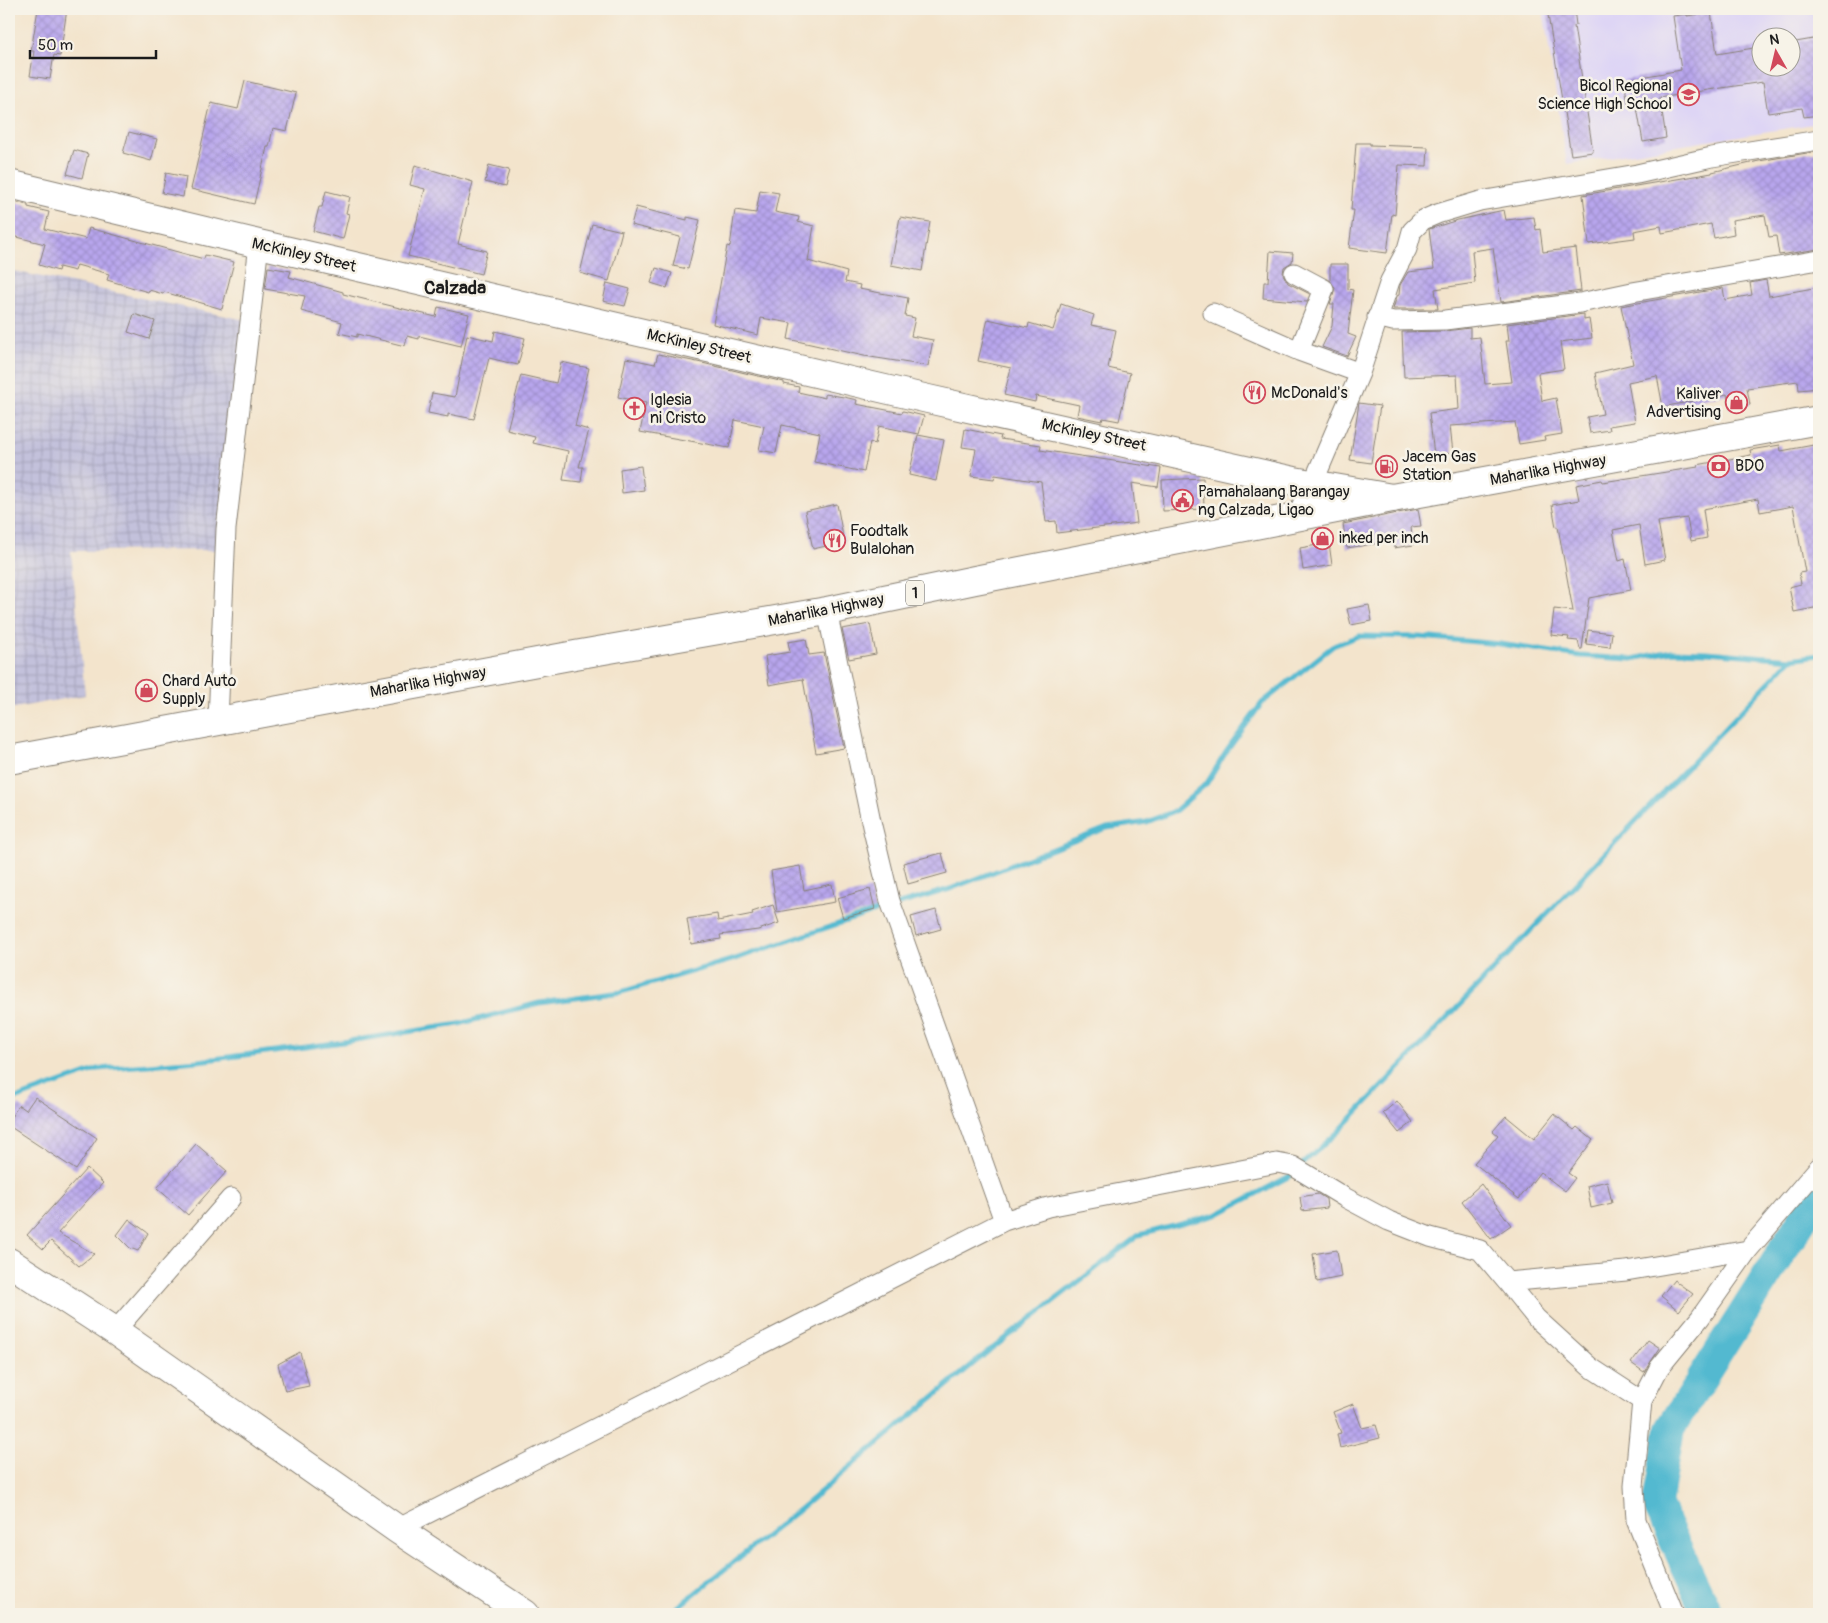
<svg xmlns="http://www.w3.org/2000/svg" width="1828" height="1623" font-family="Pangolin,sans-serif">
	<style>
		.built { fill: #ded5f5; fill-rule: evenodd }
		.industrial { fill: url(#industrial-grid) }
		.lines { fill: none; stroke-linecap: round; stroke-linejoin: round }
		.stream { stroke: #52b9d0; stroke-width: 5 }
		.river { stroke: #52b9d0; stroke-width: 30 }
		.building { fill: url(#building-cross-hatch) }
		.street-casing { stroke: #888074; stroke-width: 21 }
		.secondary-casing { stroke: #888074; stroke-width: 30 }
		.highway-casing { stroke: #888074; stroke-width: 30 }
		.street { stroke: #fff; stroke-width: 19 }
		.secondary { stroke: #fff; stroke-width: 28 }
		.highway { stroke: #fff; stroke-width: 28 }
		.labels { text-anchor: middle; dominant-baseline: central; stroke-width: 5; stroke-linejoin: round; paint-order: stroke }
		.shield { fill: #f7f3e8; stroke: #5e5c59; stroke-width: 1 }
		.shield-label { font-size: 15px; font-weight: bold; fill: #1c1c1c }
		.poi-label { font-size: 16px; fill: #1c1c1c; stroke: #f7f3e8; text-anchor: start }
		.street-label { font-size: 16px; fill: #1c1c1c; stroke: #f7f3e8 }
		.quarter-label { font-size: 19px; font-weight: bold; fill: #1c1c1c; stroke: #f7f3e8 }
	</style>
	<defs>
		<pattern id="industrial-grid" width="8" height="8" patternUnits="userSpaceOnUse" patternTransform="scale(1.25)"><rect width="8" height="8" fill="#c3c1db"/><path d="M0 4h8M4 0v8" fill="none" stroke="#a7a5bb"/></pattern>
		<pattern id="building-cross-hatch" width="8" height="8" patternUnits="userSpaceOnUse" patternTransform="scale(1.25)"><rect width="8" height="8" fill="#b8a6ed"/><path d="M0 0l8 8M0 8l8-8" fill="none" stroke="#9e8ecb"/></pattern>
	</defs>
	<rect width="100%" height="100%" fill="#f7f3e8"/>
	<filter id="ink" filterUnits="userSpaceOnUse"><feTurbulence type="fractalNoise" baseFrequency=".02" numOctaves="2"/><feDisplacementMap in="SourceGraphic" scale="10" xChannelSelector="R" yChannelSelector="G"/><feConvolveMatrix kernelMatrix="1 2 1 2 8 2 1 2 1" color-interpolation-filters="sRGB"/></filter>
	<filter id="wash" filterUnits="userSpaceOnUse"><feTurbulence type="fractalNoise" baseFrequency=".0096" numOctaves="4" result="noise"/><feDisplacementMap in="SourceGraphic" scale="20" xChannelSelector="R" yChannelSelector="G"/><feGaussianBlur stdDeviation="1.12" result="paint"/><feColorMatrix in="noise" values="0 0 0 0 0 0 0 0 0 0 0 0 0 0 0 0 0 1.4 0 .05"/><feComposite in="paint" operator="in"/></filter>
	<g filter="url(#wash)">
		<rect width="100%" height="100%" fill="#f3e4cc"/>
		<!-- built -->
		<path class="built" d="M1543,9H1819V123L1567,164ZM1760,38H1790V68H1760Z"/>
		<!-- industrial -->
		<path class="industrial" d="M9,270L250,321L225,550L71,551L85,695L9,709Z"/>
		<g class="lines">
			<!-- stream -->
			<path class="stream" d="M896,905L950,889L1107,828L1147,822L1175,811L1207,783L1226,752L1262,703L1333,646L1359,636L1420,637L1500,644L1580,656L1632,659L1672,651L1707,652L1791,659L1819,655
				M9,1101L98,1069L198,1061L336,1043L459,1024L539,1003L621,992L735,959L888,907
				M1301,1165L1339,1131L1791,659
				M669,1614L801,1508L979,1359L1139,1235L1216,1215L1288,1177L1295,1171"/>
			<!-- river -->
			<path class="river" d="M1708,1614L1657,1504L1670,1429L1819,1193"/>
		</g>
		<g id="blocks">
			<!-- building -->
			<path class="building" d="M38,9H67L60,56L54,55L50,79L30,76L34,51H31Z
				M1547,9H1574L1576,25L1574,26L1593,152L1571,155Z
				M1711,12L1717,54L1760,47V68H1790V43L1819,38V115L1804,117L1802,108L1768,113L1763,82L1708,90L1660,98L1666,138L1643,142L1636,102L1628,104L1624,80L1681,70L1673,16L1687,14V16Z
				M245,81L296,93L287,131L273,128L269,147H267L254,204L191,189L211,103L238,109Z
				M129,132L157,139L151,161L123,153Z
				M1356,143H1370V145L1428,147L1427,166L1399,165L1395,215L1392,214L1387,253L1349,248L1354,210H1351Z
				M74,150L88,154L82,178L67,174Z
				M1819,151V249L1779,255L1776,236L1769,237L1765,215L1732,220L1734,234L1714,238L1711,224L1662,233L1661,226L1634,231L1635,238L1589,244L1583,195L1712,173V172L1759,161Z
				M415,165L473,182L458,244L487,251L481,274L408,256L425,189L410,185Z
				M489,165L509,170L505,187L485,182Z
				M166,173L186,177L183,197L162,193Z
				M760,190L779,193L775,212L799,217L798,222L814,226L808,261L847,272L845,282L860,285L859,289L908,298L905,316L915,318L911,336L933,340L928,366L864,356L788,339L791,323L761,318L758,335L713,324L727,246L730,247L735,210L756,213Z
				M326,191L350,197L346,213L349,214L343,239L313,231L319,207H322Z
				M15,202L28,205V207L49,212L45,229L86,239L89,228L204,259L205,255L234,262L222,309L164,292L163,294L149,290L148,292L107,280L109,274L77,265L75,271L59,267L58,271L39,265L45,244L9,235V225Z
				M636,207L687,220V217L700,220L688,269L673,266L680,237L631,225Z
				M1504,210L1506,220L1534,217L1536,230L1540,229L1543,252L1576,248L1581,291L1501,302L1493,248L1472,251L1475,283L1435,289L1438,309H1393L1397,296L1399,295L1400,285L1408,272L1434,269L1429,229L1458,220Z
				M900,217L930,222L922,271L891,265Z
				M592,224L622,231L609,281L580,273Z
				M1270,251L1293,253L1292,262L1284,267L1283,274L1288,283L1310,294L1307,302L1263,298L1264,282H1268Z
				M1330,264H1348V289L1353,290L1348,334L1356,337L1347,356L1322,347L1332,326L1334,304H1330L1335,288L1330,280Z
				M268,267L291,271L289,277L343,292V294L436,317L438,307L469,314L461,346L419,336V339L407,336L405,346L357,334V337L339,333L342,322L301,311L305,296L265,289Z
				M656,268L672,273L667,288L651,283Z
				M1766,280L1769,296L1819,287V388L1799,390L1798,381L1747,388L1750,405L1730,409L1727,394L1663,407L1657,376L1628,382L1635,422L1609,426L1610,430L1590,433L1587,417L1603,414L1595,373L1633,364L1621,306L1723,288L1725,300L1752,295L1750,283Z
				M607,283L630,289L625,306L603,301Z
				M1061,304L1094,315L1091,325L1116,330L1108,368L1130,373L1119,421L1103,418L1102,421L1077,416L1079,405L1036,396L1035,402L1004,395L1011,368L978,361L988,319L1028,328L1029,323L1053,330Z
				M134,314L155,321L149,339L128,332Z
				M1584,314V320L1589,319L1592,338L1560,342L1564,369L1538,373L1542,401L1556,398L1562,434L1544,437L1545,440L1519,444L1515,422L1450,426L1453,453L1434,455L1429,413L1459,409L1457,375L1404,377L1402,332L1445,331L1470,328V338L1480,337L1485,384L1512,382L1506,341H1509L1507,324Z
				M495,331L525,338L518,365L489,358L474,419L448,414V417L428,413L432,393L455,397L467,335L493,341Z
				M658,354L702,363L784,382V384L799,387L798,392L825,398V394L844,397L857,400L856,404L902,413L903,411L924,416L919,434L879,426L875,444L870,442L864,472L814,462L820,433L782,425L776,453L759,450L764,426L735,420L729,448L640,432L646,403L618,397L626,358L655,364Z
				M561,362L589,368L575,426L589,430L579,467H583L581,482L563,480L568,451L533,443L535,437L507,430L521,375L556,383Z
				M1359,403L1380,406L1371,463L1350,460Z
				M965,429L1001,436L1000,439L1041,445L1040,450L1161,468L1158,487L1132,483L1137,523L1057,533L1056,521L1046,522L1041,482L995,475L994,479L971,476L976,449L962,447Z
				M918,435L944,440L936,481L909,475Z
				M1819,444V607L1794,612L1789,587L1801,584L1799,573L1805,572L1793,506L1760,512L1758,499L1703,509L1707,538L1691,541L1687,518L1658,522L1665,560L1645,564L1639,525L1613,530L1619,561L1625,559L1631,590L1589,598L1582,649H1580L1578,641L1568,640L1569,637L1551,635L1554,609L1573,611L1558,527H1556L1552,505L1579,500L1576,485L1602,480L1603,482L1698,467L1697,465L1751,455L1750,450L1780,445L1781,451Z
				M641,466L644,490L622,493L620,469Z
				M1203,478L1204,509L1163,511L1162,480Z
				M837,504L844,542L813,549L805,511Z
				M1418,509L1421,526L1411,527L1413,545L1394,548L1393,541L1347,548L1343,524Z
				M1329,543L1332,565L1303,570L1300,548Z
				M1369,605L1372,621L1351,625L1347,609Z
				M870,624L876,654L849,659L842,629Z
				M1588,630L1612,633L1610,647L1586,644Z
				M806,639L809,655L824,653L844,748L816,753L803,679L769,685L765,656L790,652L788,642Z
				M942,853L947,873L908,884L903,863Z
				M800,866L804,890L832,884L835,902L777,912L771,871Z
				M870,889L875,909L843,918L837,898Z
				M773,905L779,923L758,930L720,935L721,939L691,944L687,919L717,914L718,921L753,914L752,912Z
				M936,910L941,929L916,936L911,917Z
				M35,1097L97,1138L76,1170L9,1126V1120L19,1105L26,1110Z
				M1397,1101L1413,1122L1399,1133L1383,1113Z
				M1554,1114L1574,1130L1577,1127L1593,1140L1568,1173L1575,1178L1565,1191L1540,1172L1519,1199L1474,1163L1498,1135L1493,1131L1506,1116L1534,1139Z
				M196,1144L227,1171L188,1215L157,1188Z
				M87,1168L103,1183L58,1233L94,1254L79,1266L51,1241L43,1249L27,1235Z
				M1607,1181L1612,1203L1591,1208L1587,1186Z
				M1481,1184L1511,1225L1491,1239L1462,1201Z
				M1318,1194L1326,1199L1327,1208L1302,1211L1300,1197Z
				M129,1219L148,1233L138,1251L130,1248L117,1235Z
				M1337,1250L1341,1277L1317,1282L1313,1254Z
				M1674,1280L1693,1294L1679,1311L1661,1296Z
				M1648,1340L1660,1348L1644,1372L1631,1363Z
				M300,1352L309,1386L285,1391L278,1364Z
				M1353,1404L1362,1428L1376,1425L1380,1438L1340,1448L1337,1434L1341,1433L1333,1412Z"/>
		</g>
	</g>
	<g filter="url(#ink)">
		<use href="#blocks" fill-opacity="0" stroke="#888074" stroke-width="1"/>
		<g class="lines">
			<defs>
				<path id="street" d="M1294,273L1324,289L1299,351
					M1213,313L1299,351L1360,373
					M1377,317L1393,321L1445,320L1580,303L1632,292L1819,260
					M1296,517L1313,483L1360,373L1390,281L1407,249L1412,231L1423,220L1437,214L1480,201L1637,174L1712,157L1819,140
					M827,611L872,826L890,901L1004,1221L1048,1207L1277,1163L1293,1166L1344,1197L1389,1221L1430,1237L1480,1250L1507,1282
					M218,721L226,529L259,244
					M115,1331L231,1198
					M1642,1401L1590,1367L1536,1318L1507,1282L1626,1271L1748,1250
					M397,1529C599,1425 802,1324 1004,1221
					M1674,1614L1636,1520L1634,1486L1642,1401L1659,1368L1700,1318L1748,1250L1819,1167"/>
				<path id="secondary" d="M9,184L259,244L928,399L1294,481L1392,498
					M9,1262L115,1331L397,1529L525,1614"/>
				<path id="highway" d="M9,760L575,655L827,611L975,580L1392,498L1819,420"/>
			</defs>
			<!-- street casing -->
			<use href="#street" class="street-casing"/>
			<!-- secondary casing -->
			<use href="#secondary" class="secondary-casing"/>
			<!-- highway casing -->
			<use href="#highway" class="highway-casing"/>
			<!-- street -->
			<use href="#street" class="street"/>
			<!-- secondary -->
			<use href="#secondary" class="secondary"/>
			<!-- highway -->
			<use href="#highway" class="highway"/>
		</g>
	</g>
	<!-- icons -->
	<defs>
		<symbol id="school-ring" viewBox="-11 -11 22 22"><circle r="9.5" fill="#f7f3e8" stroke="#d1495b" stroke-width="1.5"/><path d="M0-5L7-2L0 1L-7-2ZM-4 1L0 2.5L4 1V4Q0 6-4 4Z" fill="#d1495b"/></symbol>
		<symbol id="restaurant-ring" viewBox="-11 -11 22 22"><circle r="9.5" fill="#f7f3e8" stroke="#d1495b" stroke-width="1.5"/><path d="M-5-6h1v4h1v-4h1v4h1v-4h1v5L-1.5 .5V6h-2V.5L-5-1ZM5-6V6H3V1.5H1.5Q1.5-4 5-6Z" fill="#d1495b"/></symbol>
		<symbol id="shop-ring" viewBox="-11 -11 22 22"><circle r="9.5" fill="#f7f3e8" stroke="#d1495b" stroke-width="1.5"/><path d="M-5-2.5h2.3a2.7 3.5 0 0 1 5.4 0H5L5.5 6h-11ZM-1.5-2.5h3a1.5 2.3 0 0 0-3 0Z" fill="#d1495b"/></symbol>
		<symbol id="church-ring" viewBox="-11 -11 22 22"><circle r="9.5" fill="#f7f3e8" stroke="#d1495b" stroke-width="1.5"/><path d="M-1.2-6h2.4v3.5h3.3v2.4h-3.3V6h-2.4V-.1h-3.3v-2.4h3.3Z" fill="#d1495b"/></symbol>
		<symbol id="fuel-ring" viewBox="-11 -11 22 22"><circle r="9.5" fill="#f7f3e8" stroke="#d1495b" stroke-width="1.5"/><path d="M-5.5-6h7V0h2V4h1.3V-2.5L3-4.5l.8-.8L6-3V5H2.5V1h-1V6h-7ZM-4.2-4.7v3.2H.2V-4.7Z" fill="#d1495b"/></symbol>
		<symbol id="bank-ring" viewBox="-11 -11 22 22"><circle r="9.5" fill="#f7f3e8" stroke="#d1495b" stroke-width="1.5"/><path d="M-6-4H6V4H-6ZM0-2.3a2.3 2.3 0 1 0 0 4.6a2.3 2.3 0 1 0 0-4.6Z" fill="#d1495b"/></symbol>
		<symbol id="civic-ring" viewBox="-11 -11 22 22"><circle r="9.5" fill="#f7f3e8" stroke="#d1495b" stroke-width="1.5"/><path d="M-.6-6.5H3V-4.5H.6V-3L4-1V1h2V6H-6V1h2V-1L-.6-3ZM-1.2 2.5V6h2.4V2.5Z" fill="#d1495b"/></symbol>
	</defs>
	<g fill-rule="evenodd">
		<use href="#school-ring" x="1676" y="82" width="25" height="25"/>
		<use href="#restaurant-ring" x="1242" y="380" width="25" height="25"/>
		<use href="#shop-ring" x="1724" y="390" width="25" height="25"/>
		<use href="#church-ring" x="622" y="396" width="25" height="25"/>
		<use href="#fuel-ring" x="1374" y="454" width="25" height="25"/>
		<use href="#bank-ring" x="1706" y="454" width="25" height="25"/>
		<use href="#civic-ring" x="1170" y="488" width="25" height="25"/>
		<use href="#shop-ring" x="1310" y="526" width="25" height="25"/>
		<use href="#restaurant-ring" x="822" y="528" width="25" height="25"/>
		<use href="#shop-ring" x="134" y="678" width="25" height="25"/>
	</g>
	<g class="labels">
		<!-- shield labels -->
		<rect class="shield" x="906" y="580.5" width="18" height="25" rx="4"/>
		<g class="shield-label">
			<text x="915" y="593">1</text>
		</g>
		<!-- poi labels -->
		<g class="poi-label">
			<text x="1672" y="86" text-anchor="end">Bicol Regional<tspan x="1672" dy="18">Science High School</tspan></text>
			<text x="1271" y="393">McDonald's</text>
			<text x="1721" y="394" text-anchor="end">Kaliver<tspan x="1721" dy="18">Advertising</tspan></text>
			<text x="650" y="400">Iglesia<tspan x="650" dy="18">ni Cristo</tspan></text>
			<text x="1402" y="457">Jacem Gas<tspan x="1402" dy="18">Station</tspan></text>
			<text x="1735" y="466">BDO</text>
			<text x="1198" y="492">Pamahalaang Barangay<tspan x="1198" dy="18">ng Calzada, Ligao</tspan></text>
			<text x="850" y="531">Foodtalk<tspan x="850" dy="18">Bulalohan</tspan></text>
			<text x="1339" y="538">inked per inch</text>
			<text x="162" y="681">Chard Auto<tspan x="162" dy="18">Supply</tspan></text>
		</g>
		<!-- street labels -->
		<g class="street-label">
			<text transform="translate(304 255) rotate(13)">McKinley Street</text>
			<text transform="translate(699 346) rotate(13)">McKinley Street</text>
			<text transform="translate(1094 435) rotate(12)">McKinley Street</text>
			<text transform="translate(1548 470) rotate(-10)">Maharlika Highway</text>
			<text transform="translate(826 610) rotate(-11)">Maharlika Highway</text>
			<text transform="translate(428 682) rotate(-10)">Maharlika Highway</text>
		</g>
		<!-- quarter labels -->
		<g class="quarter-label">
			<text x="455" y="288">Calzada</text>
		</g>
	</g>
	<!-- margin -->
	<rect width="1828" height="1623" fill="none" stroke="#f7f3e8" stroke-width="30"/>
	<!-- north arrow -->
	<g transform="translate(1776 52) rotate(352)"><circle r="24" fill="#f7f3e8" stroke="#9f9d96"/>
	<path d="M0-4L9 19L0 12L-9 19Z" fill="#d1495b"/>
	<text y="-8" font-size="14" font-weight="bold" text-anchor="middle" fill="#1c1c1c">N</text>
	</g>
	<!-- scale -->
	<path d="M30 50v8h126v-8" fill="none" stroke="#1c1c1c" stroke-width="2.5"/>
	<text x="38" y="50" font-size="15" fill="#1c1c1c" stroke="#f7f3e8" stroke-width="4" paint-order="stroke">50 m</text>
</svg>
